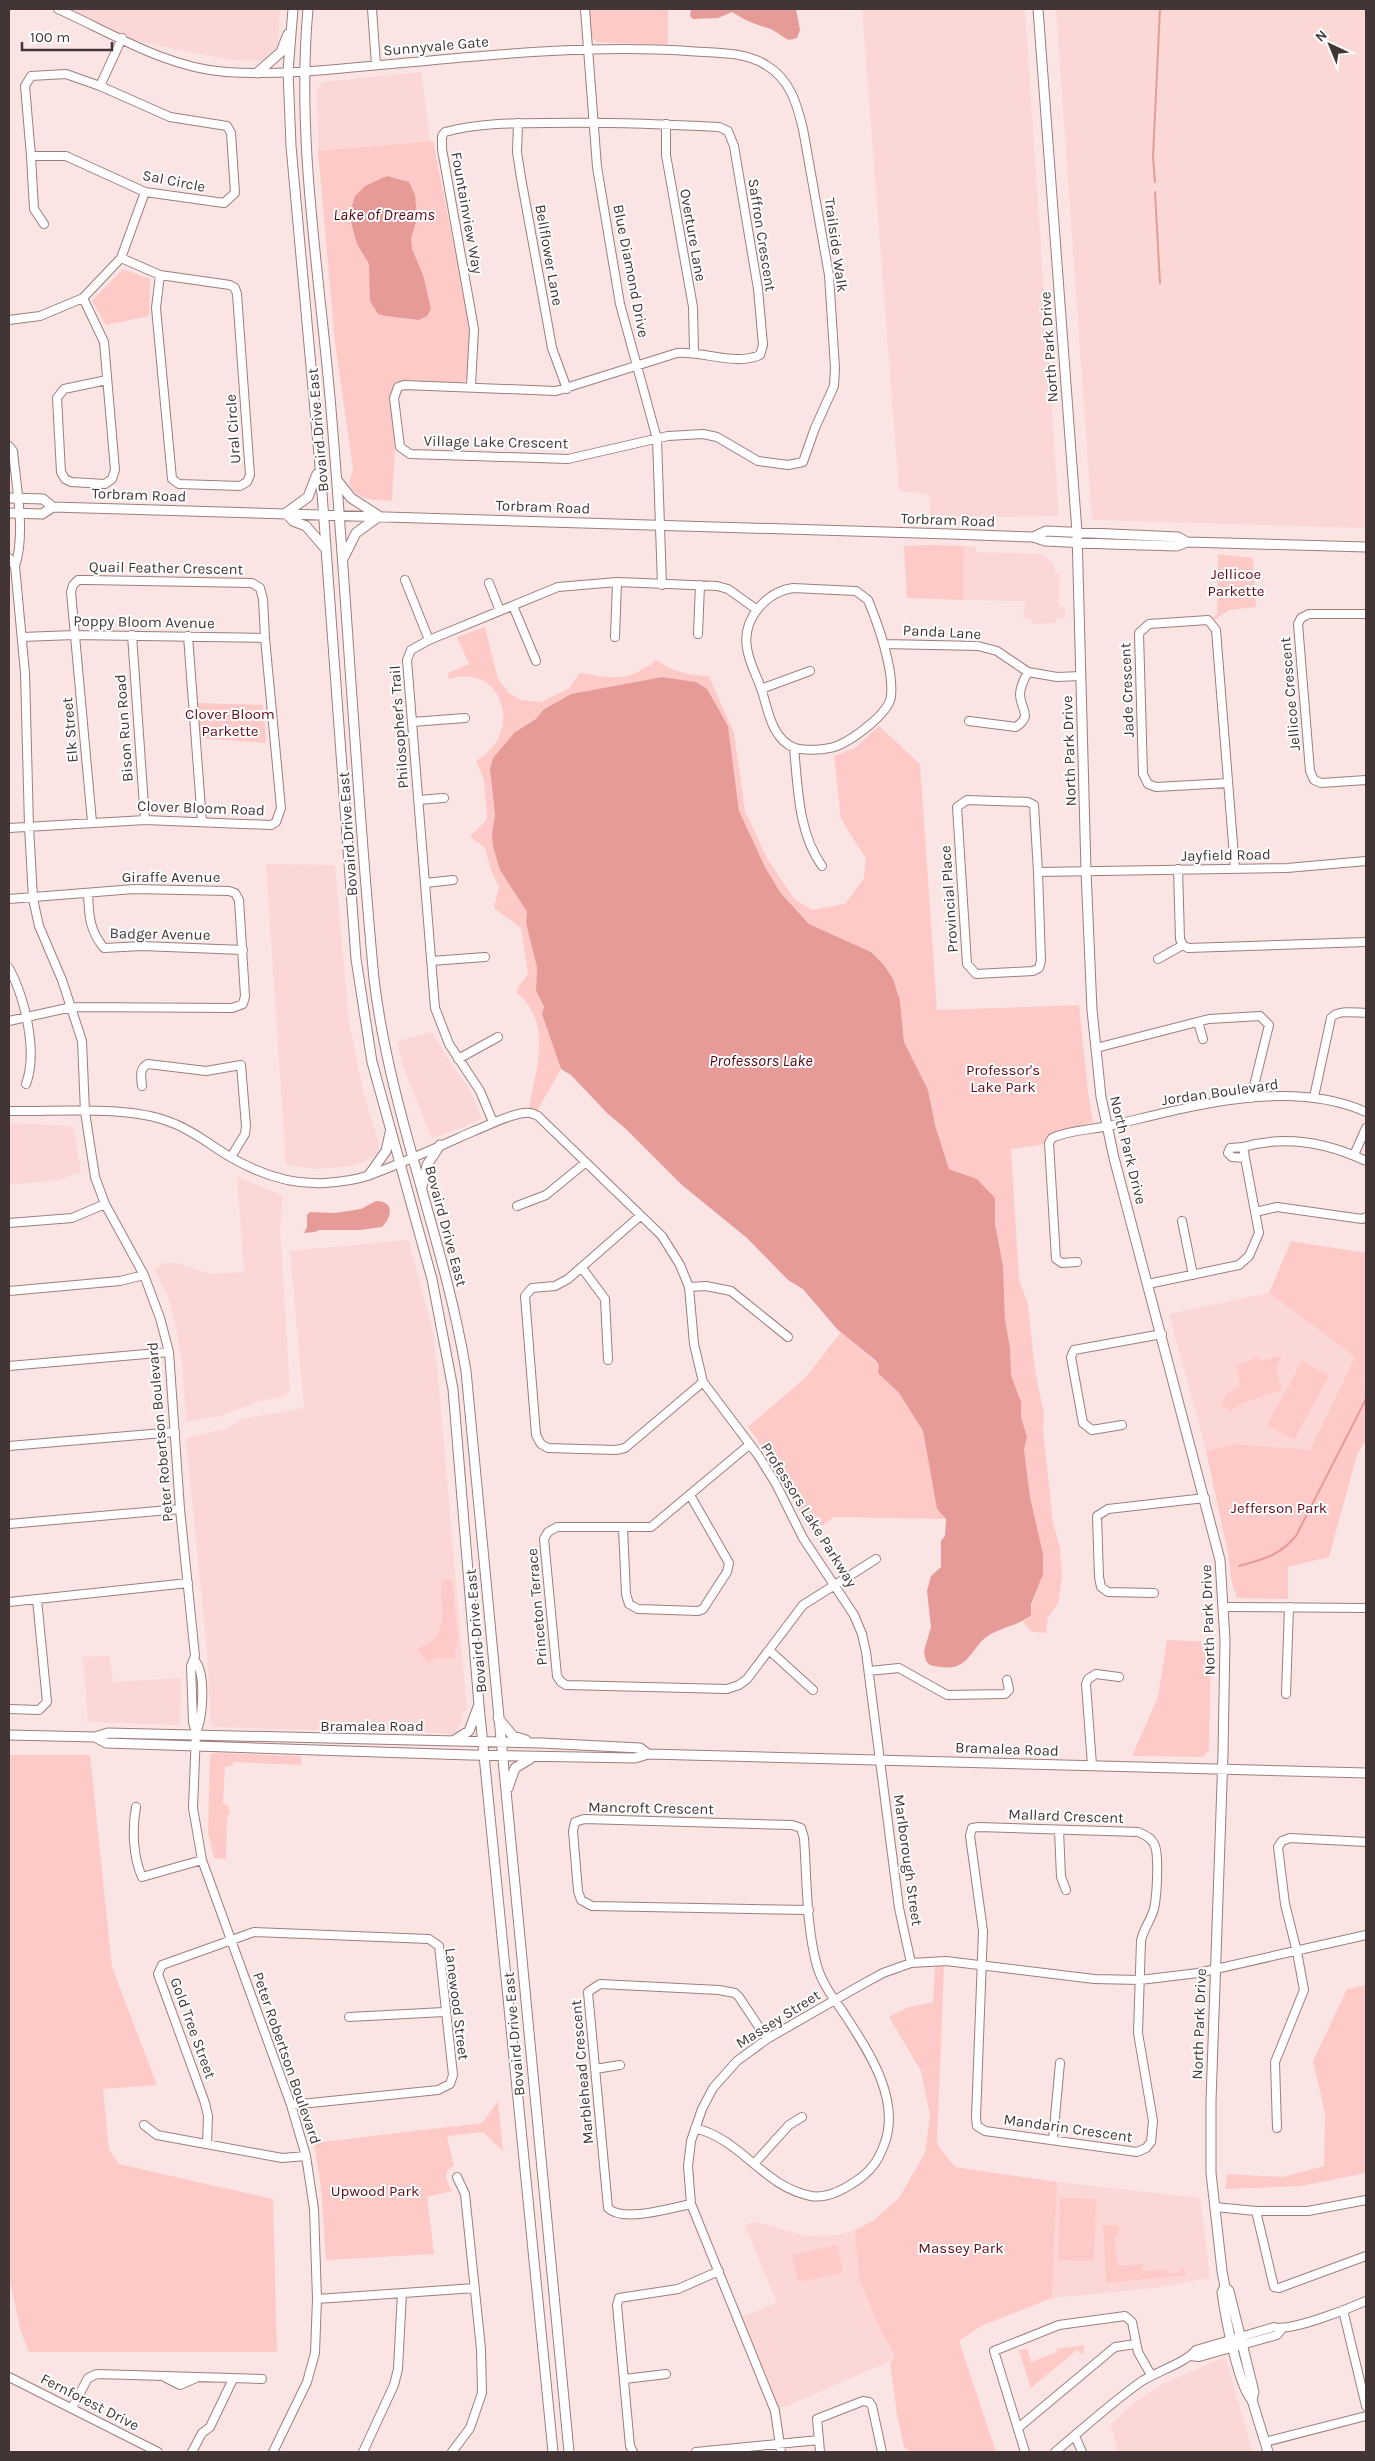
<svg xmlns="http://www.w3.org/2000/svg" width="1375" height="2461" font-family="Karla,sans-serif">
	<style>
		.built { fill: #fbd7d5 }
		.green { fill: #fdcac8 }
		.water { fill: #e69b99 }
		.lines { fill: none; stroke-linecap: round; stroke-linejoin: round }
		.stream { stroke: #e69b99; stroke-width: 2 }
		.minor-casing { stroke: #9e7e7d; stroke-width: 10 }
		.major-casing { stroke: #9e7e7d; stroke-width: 11 }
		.minor { stroke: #fff; stroke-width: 8 }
		.major { stroke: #fff; stroke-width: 9 }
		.labels { text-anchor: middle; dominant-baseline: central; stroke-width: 4; stroke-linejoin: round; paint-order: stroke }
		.street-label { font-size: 15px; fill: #433535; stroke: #fff }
		.park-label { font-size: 15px; fill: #630816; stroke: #fff }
		.water-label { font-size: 16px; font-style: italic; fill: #5b0010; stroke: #fff }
	</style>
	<rect width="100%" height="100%" fill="#fbe5e4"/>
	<!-- built -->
	<path class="built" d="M58,9H280L278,46L261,61L230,60L122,38Z
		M862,9H1025L1059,516L930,518L929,494L899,491Z
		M1056,9H1366V528L1092,520Z
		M421,72L430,141L318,151L317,90L323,82Z
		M964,546L976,547V552L1042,554L1054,564L1055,573H1060L1058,607H1065V618L1057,619L1056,623L1032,624V619L1023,618L1025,601L963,600Z
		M266,864L335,865L349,1021L363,1091L378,1140L379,1150L373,1158L353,1166L317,1169L286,1165Z
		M432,1032L451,1064L469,1088L482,1119L432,1139L403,1066L397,1041Z
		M9,1123L71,1126L74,1129L81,1172L58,1180L9,1185Z
		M237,1176L283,1196L280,1227L290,1390L285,1396L260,1401L220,1416L186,1422L182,1364L176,1328L169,1299L154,1269L164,1263H176L209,1274L244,1272Z
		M408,1240L432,1327L438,1375L467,1710L461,1714L462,1723L456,1729L457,1733L452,1734L381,1729L349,1731L214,1727L211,1724L207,1652L186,1438L225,1429L242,1419L304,1408L290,1251Z
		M1269,1293L1355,1357L1310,1451L1233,1444L1206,1451L1169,1314Z
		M110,1656L113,1682L181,1678L180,1725L88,1722L83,1657Z
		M1057,2182L1200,2198L1210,2278L1155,2288L1052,2298Z
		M755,2222L806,2236L839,2235L855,2230L859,2279L878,2325L895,2359L775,2411L741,2317L777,2303L745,2225Z
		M1225,2357L1253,2452H1118L1111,2424L1135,2402L1163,2384Z"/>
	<!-- green -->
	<path class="green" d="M589,9H668V45L597,42L592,38Z
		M433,141L470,326L468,378L464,382H401L394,387L391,395L395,448L392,501C380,500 352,501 350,484C349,480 352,473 353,468L335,343L318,151Z
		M123,269L150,279L149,316L106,325L92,301Z
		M933,545L964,546L963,600L907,598L904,546Z
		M1218,554L1253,558L1256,607L1229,610L1214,620L1213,618L1217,614Z
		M485,627L498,679L509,693L521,700L541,702L568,689L580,673C613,678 628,683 656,660C672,671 689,676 709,676L734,733L745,811L768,860L794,899L812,910L845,904L864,878L866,859L841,819L834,756L855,748L879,726L920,764L937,1010L1079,1005L1088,1092L1093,1122L1054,1133L1045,1144L1011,1149L1019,1279L1028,1305L1035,1371L1044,1414L1043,1431L1053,1523L1060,1548L1062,1577L1058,1604L1048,1617L1046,1633L1032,1632L1023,1622L1030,1615L1043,1554L1030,1497L1024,1449L1027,1437L1021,1417V1402L1011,1375L1010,1348L1005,1320L1003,1266L995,1224L994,1198L977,1179L949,1169L935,1125L928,1090L904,1042L900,1001L871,952L809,924L780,891L765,867L739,811L728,726L696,682L662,677L571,694L543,710L536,719L515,732L493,758L491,785L495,816L492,833L500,870L527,912L526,923L537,967L536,991L544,1008L542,1014L561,1069L537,1111L529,1108C536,1069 553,1023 517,993L518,987L528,974L521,928L494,908L499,887L491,870L485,848L470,837L487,819L484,780L476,761C524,734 504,662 449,679L448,673L469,664L457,637Z
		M195,703L263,705L266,743L197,738Z
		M1291,1241L1366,1253V1440L1357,1455L1329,1557L1288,1567V1599L1237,1598L1232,1584L1228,1553L1206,1451L1233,1444L1310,1450L1355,1357L1269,1293Z
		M841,1332L879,1365L878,1373L899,1393L923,1431L937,1509L946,1519L834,1517L812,1533C790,1497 773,1460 748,1427L806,1377Z
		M1281,1356L1276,1369L1282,1390L1243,1403L1231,1411L1221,1404L1227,1393L1241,1387L1236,1366L1258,1357L1259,1361Z
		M1302,1361L1329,1376L1294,1440L1267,1425Z
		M452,1579L458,1639L454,1659L436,1657L429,1664L417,1649C454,1634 438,1611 442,1581Z
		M1167,1640L1211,1642L1209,1750L1203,1757L1132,1756L1158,1697Z
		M214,1753L301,1756V1765L233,1762L232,1766H225L223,1804L228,1805L230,1813L227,1816L226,1859L214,1858L208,1832L210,1755Z
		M9,1755H90L112,1967L157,2085L103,2089L109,2150L119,2164L273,2199L277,2352H29L20,2329L9,2276Z
		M935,1966H944L937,2144L955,2167L1057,2182L1052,2298L981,2326L959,2341L996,2452H910L904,2447L897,2415L890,2362L895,2359L894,2355L878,2325L859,2279L855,2230L873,2221L899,2198L925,2153L930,2115L921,2071L889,2017L909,2007L933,2002Z
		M1366,1985V2173L1301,2186L1225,2189L1227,2174L1283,2177L1324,2166L1325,2113L1313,2061L1347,1989Z
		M498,2101L503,2151L483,2132L447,2136L454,2166C441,2171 447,2183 452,2191L427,2197L434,2254L326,2260L321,2187L314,2143L482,2123Z
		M1060,2198L1096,2199L1094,2261L1058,2260Z
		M1103,2225H1118L1119,2237L1114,2238L1118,2266L1142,2264L1143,2271L1167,2269V2274L1179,2273L1180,2269L1184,2268L1186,2275L1106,2283Z
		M837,2245L843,2273L798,2282L792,2255Z
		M1084,2345L1083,2355L1077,2350L1031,2388L1019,2351L1027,2348L1031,2362L1057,2352L1056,2349Z"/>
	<!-- water -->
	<path class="water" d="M691,9H796L800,30L797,38L789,40C782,37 775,30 768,28C754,24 744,20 732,12L718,18L693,19L690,16Z
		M387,176L409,182L415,195L417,219L411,238L412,249L423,275L431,309L427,316L419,320L386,316L378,314L370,301L369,264L357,244L351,222V209L355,196L365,186Z
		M662,677L696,682L707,689L728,726L739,811L765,867L780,892L809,924L871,952L884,965L893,979L900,1001L904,1042L928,1090L935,1125L949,1169L977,1179L995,1198V1224L1003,1266L1005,1320L1010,1348L1011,1375L1021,1402V1417L1027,1437L1024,1449L1030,1497L1043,1554V1574L1031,1604V1615C1017,1627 999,1627 985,1638C975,1646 970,1661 957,1666C948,1669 939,1667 930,1665L926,1661L924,1651L931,1627L927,1591L931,1576L941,1567V1541L945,1536L946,1519L937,1509L923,1431L899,1393L878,1373L879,1365L875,1360L837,1329L803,1289L788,1280L747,1238L682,1185L626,1129L607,1113L571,1075L561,1069L542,1014L544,1007L536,991L537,967L526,923L527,912L500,870L493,846L492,833L495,816L490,769L493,758L515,732L536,719L543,710L571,694Z
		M376,1201C395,1201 392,1217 382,1227L360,1230H319L315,1232L304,1233L307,1227V1215L310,1212L335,1213L361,1209Z"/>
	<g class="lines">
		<!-- stream -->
		<path class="stream" d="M1155,182L1153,157L1160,9
			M1155,192L1160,283
			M1239,1566C1264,1559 1279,1556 1296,1536L1366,1399"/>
		<defs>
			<path id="minor" d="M58,9C111,33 167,68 226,72C285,76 345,68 403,63C498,54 592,45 688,51C714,53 744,51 766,65C790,79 797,104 803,129L829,275L835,368L834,386L815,428L803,462L788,465L758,461L717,437L703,434L668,436L568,459L410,454L400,447L394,398L398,387L404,385L556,391L677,353C704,351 735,366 760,355L763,345L758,289L734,146L728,131L719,127C662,124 605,122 547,123C513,123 478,123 445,132L442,136V149L474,329L471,386
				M372,9L376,65
				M585,9L597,167L620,304L657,439L662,585
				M66,74L100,86L170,117L227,126L231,133L235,193L224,203L145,192L66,156H31L25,86L31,76Z
				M100,86L122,38
				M518,123L517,152L521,178L547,320L552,348L567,389
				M666,124V155L693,307L694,352
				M31,156L34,209L44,224
				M121,258L160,275L230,285L235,288L237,294L250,475L247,482L240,486L179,484L172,479L156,308L160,275
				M83,298L104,342L115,470L112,479L105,484L71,482L65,479L61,472L57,398L64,389L107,380
				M9,320L40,316L83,298L121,258L145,192
				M9,446L13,451C16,485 26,534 15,566L25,673L29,826L33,899L39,926L62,980L82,1041L85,1112L95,1177L105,1204L144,1275L160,1318L169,1352L180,1509L195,1656L191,1666L193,1722L196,1732L193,1808L202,1860L291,2105L306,2156L314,2209L317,2299L315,2353L307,2382L273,2452
				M9,558L15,566
				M405,580L429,640
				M489,583L500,611
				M793,588L856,591L868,600C878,624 894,669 891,696C890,713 852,740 837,746C826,750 806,751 795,748C772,740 768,710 762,691C757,676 749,663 747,648C742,619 766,592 793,588Z
				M513,606L536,661
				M1366,614H1309L1301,618L1298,624L1310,771L1314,780L1321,783L1366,780
				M698,634L700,585
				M132,635L145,820
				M188,636L202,822
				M22,637L74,635L265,638
				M615,637L617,582
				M884,644L978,646L997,651L1028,672L1057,677L1081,676
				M761,689L810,671
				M969,721L1016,727C1033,715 1021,711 1020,695C1020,687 1024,679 1028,672
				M412,722L465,718
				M794,748C798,787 798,833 822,866
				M1228,783L1156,787L1148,784L1143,774L1139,633L1149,624L1208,620L1216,630L1235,869
				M418,800L444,798
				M9,828L145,820L271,825L276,822L281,808L265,638L263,599L260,588L252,583L87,580H78L73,585L71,592L92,822
				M1178,869L1180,939L1183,945L1188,948L1366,942
				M1038,872L1041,961L1039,968L1033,971L976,974L967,964L957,807L967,800L1028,802L1034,805L1038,872L1287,868L1366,861
				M425,883L453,880
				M88,893C89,915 89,930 104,948L142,946L243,950
				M9,899L134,889L229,891L235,893L239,900L245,996L243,1004L232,1008L72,1007L9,1021
				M1158,959L1183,945
				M431,961L485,957
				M9,968C25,998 38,1052 26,1084
				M1198,1022L1203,1039
				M1096,1048L1209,1019L1260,1016L1269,1025L1251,1098
				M458,1059L498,1037
				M142,1086C141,1077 139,1068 148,1064L206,1071L241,1065L246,1126L245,1134L231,1157
				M1314,1097L1331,1018C1338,1009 1356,1013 1366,1013
				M9,1111C56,1112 127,1105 170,1122C193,1130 211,1146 232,1158C260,1174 293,1185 325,1183C340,1182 356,1180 370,1175C405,1162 440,1146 474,1131C490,1125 507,1115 524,1113C529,1112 533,1113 538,1116L662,1236L680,1265L689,1287L694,1344L703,1382L758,1455L776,1484L803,1538L854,1615L862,1634L866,1652L899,1908L911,1963
				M493,1122L480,1091L449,1044L435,1008L407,660L411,650L429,640L558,587L617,582L717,586L728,589L756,609
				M1243,1147L1230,1148L1228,1153L1232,1157L1245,1158
				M1354,1155L1366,1128
				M517,1206L546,1195L585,1163
				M1255,1212L1277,1207L1362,1219L1366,1217
				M640,1216L568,1279L555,1286L532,1288L525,1296L536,1435L541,1444L548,1448L616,1450L625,1448L703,1382
				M1182,1221L1193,1275
				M9,1223L72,1218L105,1204
				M1077,1262L1062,1263L1056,1259L1049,1143L1052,1138C1069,1130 1090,1130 1108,1126C1188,1108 1287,1077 1366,1112
				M582,1268L605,1299L608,1360
				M1148,1284L1239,1265L1249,1256L1259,1233L1243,1147C1285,1135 1326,1142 1366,1161
				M689,1287L706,1286L731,1291L788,1337
				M9,1291L120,1281L144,1275
				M9,1366L169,1352
				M1122,1425L1092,1430L1083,1423L1071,1357L1074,1350L1162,1334
				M749,1445L651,1527H557L548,1532L544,1539L557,1676L561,1682L566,1685L727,1689L739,1685L747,1679L803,1605L876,1559
				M9,1446L175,1432
				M9,1524L180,1509
				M623,1528L626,1594L629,1604L638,1609L698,1611L703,1609L727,1572L729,1563L690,1495
				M1154,1593L1108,1592L1101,1587L1099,1577L1097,1516L1108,1509L1205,1498
				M9,1602L188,1583
				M1224,1607L1366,1608
				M769,1650L813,1690
				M195,1661C206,1673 203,1718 196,1732
				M869,1671L899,1668L947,1695L1005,1694L1009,1690L1007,1680
				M1286,1694L1289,1607
				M9,1709L39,1710L47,1702L37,1599
				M1092,1765L1086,1684L1088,1679L1096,1674L1119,1677
				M136,1807C132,1829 133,1857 142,1877L202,1860
				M979,1827L1138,1832C1145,1835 1152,1838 1155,1846C1159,1857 1157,1901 1153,1912C1149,1923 1143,1930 1141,1941L1138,2033L1153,2121L1151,2142L1146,2148L1137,2152L985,2131L977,2126L976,2118L983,1931L970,1836L972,1828Z
				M1059,1830L1061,1877L1066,1890
				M349,2017L444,2012
				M595,2069L620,2065
				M144,2125L157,2135L282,2158L306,2156
				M695,2128C743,2140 762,2186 811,2196C829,2199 850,2186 863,2176C874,2167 879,2158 884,2145C902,2099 867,2049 843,2012C833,1998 822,1983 817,1966C806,1926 807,1879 804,1838L801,1828L792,1825L584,1819L575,1822L573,1831L578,1891L581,1900L592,1906L809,1910
				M1277,2128L1275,2062L1304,1990L1297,1952L1285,1904L1278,1847L1282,1841L1290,1838L1366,1842
				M1053,2139L1060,2063
				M207,2144L208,2116L205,2103L158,1974L162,1965L254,1932L429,1939L439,1946L453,2075L450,2084L438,2090L291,2105
				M754,2164L789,2125L802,2117
				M691,2204C671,2208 623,2223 608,2208L588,1992L600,1984L719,1990L735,1993L739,1997L767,2039
				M1215,2207L1256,2211H1308L1366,2200
				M1256,2211L1274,2287L1279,2288L1366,2256
				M317,2299L475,2288
				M1343,2310L1366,2406
				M1190,2356L1199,2357L1277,2335L1281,2330
				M9,2377L158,2452
				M166,2378L180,2385L196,2378
				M625,2379L666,2374
				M72,2408L88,2378L97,2374L262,2379
				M1018,2428L1115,2347L1136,2344
				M1075,2436L1082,2452
				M819,2440L820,2452
				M1265,2442L1366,2416
				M192,2452L202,2433L210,2427L233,2379
				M363,2452L394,2385L398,2369L402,2293
				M452,2452L470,2428L482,2393L481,2349L465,2194L457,2177
				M633,2452L630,2446L617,2305L619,2298L678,2289L719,2271
				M696,2452L819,2440L817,2419L863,2401L869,2402L872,2406L882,2452
				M781,2452L775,2411L691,2204L688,2166L691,2141L702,2109L713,2088L737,2061L767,2039L861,1985L883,1973L911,1963L946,1961L1094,1979L1140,1980L1198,1973L1366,1935
				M1025,2452L994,2351L1059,2325L1125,2316L1132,2322L1138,2352L1151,2375
				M1055,2452C1084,2428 1112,2402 1142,2381C1158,2371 1185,2363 1196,2350L1274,2327C1290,2332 1348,2309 1366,2301"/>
			<path id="major" d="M293,9L288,71L291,146L320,466L356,959L372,1062L432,1279L453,1389L479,1705L553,2452
				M308,9C296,142 320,276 331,409C347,599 356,789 374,979C390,1113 444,1238 466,1371L569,2452
				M1038,9L1077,532L1086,871L1092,1010L1101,1097L1114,1158L1220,1560L1225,1640L1223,1754L1211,2101V2173L1222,2271L1225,2287L1229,2291L1254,2392L1252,2400
				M257,73L281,52L288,34
				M337,480L351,498L379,516
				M9,498L43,499L53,507L950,534L1033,537L1045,541L1109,544L1177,546L1187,542L1366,547
				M9,513L42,514L53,507
				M286,513L308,497L317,474
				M286,513L293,521L306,526L324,547
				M1033,537L1046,531L1178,537L1187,542
				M344,557L356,533L378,517
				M369,1175L386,1151L390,1133
				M422,1187L427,1165L440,1145
				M498,1718L513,1736L526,1740
				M9,1735L95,1737L108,1733L541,1743L640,1748L648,1754
				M95,1737L106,1743L470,1755L635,1758L648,1754L1366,1773
				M456,1739L469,1731L478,1707
				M508,1788L515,1768L530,1759
				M1225,2287L1222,2292C1225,2315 1238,2385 1252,2400L1268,2452"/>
		</defs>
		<!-- minor casing -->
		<use href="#minor" class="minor-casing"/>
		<!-- major casing -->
		<use href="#major" class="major-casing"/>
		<!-- minor -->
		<use href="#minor" class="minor"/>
		<!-- major -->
		<use href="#major" class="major"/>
	</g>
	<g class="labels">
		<!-- street labels -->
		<g class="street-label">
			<text transform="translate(436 46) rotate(-5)">Sunnyvale Gate</text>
			<text transform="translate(174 181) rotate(11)">Sal Circle</text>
			<text transform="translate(467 213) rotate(80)">Fountainview Way</text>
			<text transform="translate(693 235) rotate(80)">Overture Lane</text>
			<text transform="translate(762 235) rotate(81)">Saffron Crescent</text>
			<text transform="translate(836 245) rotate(82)">Trailside Walk</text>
			<text transform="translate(549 255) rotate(80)">Bellflower Lane</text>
			<text transform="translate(631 271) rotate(79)">Blue Diamond Drive</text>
			<text transform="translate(1049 347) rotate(-94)">North Park Drive</text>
			<text transform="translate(233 429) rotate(-94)">Ural Circle</text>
			<text transform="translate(318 430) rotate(-95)">Bovaird Drive East</text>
			<text transform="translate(496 442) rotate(1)">Village Lake Crescent</text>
			<text transform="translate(139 495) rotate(2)">Torbram Road</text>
			<text transform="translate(543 507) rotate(2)">Torbram Road</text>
			<text transform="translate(948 520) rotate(2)">Torbram Road</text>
			<text transform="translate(166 568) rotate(1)">Quail Feather Crescent</text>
			<text transform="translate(144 622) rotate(1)">Poppy Bloom Avenue</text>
			<text transform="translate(942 632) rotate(3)">Panda Lane</text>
			<text transform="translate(1127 690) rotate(-92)">Jade Crescent</text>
			<text transform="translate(1290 694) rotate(-95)">Jellicoe Crescent</text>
			<text transform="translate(399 727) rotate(-94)">Philosopher's Trail</text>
			<text transform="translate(124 728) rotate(-94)">Bison Run Road</text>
			<text transform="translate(70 730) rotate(-95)">Elk Street</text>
			<text transform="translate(1069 751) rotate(-92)">North Park Drive</text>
			<text transform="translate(201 808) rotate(2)">Clover Bloom Road</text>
			<text transform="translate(348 834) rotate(-94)">Bovaird Drive East</text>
			<text transform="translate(1226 855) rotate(-1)">Jayfield Road</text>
			<text x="171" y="877">Giraffe Avenue</text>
			<text transform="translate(949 899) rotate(-94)">Provincial Place</text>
			<text transform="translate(160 934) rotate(1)">Badger Avenue</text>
			<text transform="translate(1220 1092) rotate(-8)">Jordan Boulevard</text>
			<text transform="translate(1128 1150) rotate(76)">North Park Drive</text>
			<text transform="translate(446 1226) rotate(75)">Bovaird Drive East</text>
			<text transform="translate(160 1432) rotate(-95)">Peter Robertson Boulevard</text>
			<text transform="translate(809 1515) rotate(58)">Professors Lake Parkway</text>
			<text transform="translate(537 1607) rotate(-95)">Princeton Terrace</text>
			<text transform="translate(1208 1620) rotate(-92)">North Park Drive</text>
			<text transform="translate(476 1631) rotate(-95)">Bovaird Drive East</text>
			<text x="372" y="1726">Bramalea Road</text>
			<text transform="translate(1007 1749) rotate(2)">Bramalea Road</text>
			<text transform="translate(651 1808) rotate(1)">Mancroft Crescent</text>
			<text transform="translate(1066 1816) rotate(2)">Mallard Crescent</text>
			<text transform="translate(908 1860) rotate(82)">Marlborough Street</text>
			<text transform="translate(457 2004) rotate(83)">Lanewood Street</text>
			<text transform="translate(778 2019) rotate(-32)">Massey Street</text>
			<text transform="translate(1199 2024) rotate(-88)">North Park Drive</text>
			<text transform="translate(193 2028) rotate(70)">Gold Tree Street</text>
			<text transform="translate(514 2034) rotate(-95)">Bovaird Drive East</text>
			<text transform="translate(287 2058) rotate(71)">Peter Robertson Boulevard</text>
			<text transform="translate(582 2072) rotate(-95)">Marblehead Crescent</text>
			<text transform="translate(1068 2128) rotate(8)">Mandarin Crescent</text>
			<text transform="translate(90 2402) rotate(27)">Fernforest Drive</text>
		</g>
		<!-- park labels -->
		<g class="park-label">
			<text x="1236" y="574">Jellicoe<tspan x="1236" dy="17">Parkette</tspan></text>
			<text x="230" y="714">Clover Bloom<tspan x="230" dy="17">Parkette</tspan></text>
			<text x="1003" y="1070">Professor's<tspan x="1003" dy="17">Lake Park</tspan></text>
			<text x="1279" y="1508">Jefferson Park</text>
			<text x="375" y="2191">Upwood Park</text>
			<text x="961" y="2248">Massey Park</text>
		</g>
		<!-- water labels -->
		<g class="water-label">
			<text x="384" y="214">Lake of Dreams</text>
			<text x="761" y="1060">Professors Lake</text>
		</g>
	</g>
	<!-- border -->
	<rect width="1375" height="2461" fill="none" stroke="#433535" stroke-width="20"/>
	<!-- north arrow -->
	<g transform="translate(1330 45) rotate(316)" stroke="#ffffff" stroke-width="4" paint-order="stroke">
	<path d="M0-4L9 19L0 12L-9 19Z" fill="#433535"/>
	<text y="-8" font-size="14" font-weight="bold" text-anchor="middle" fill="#433535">N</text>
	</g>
	<!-- scale -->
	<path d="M22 42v8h90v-8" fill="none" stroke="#433535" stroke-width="2.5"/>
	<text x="30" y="42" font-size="15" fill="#433535" stroke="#ffffff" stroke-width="4" paint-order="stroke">100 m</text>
</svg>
